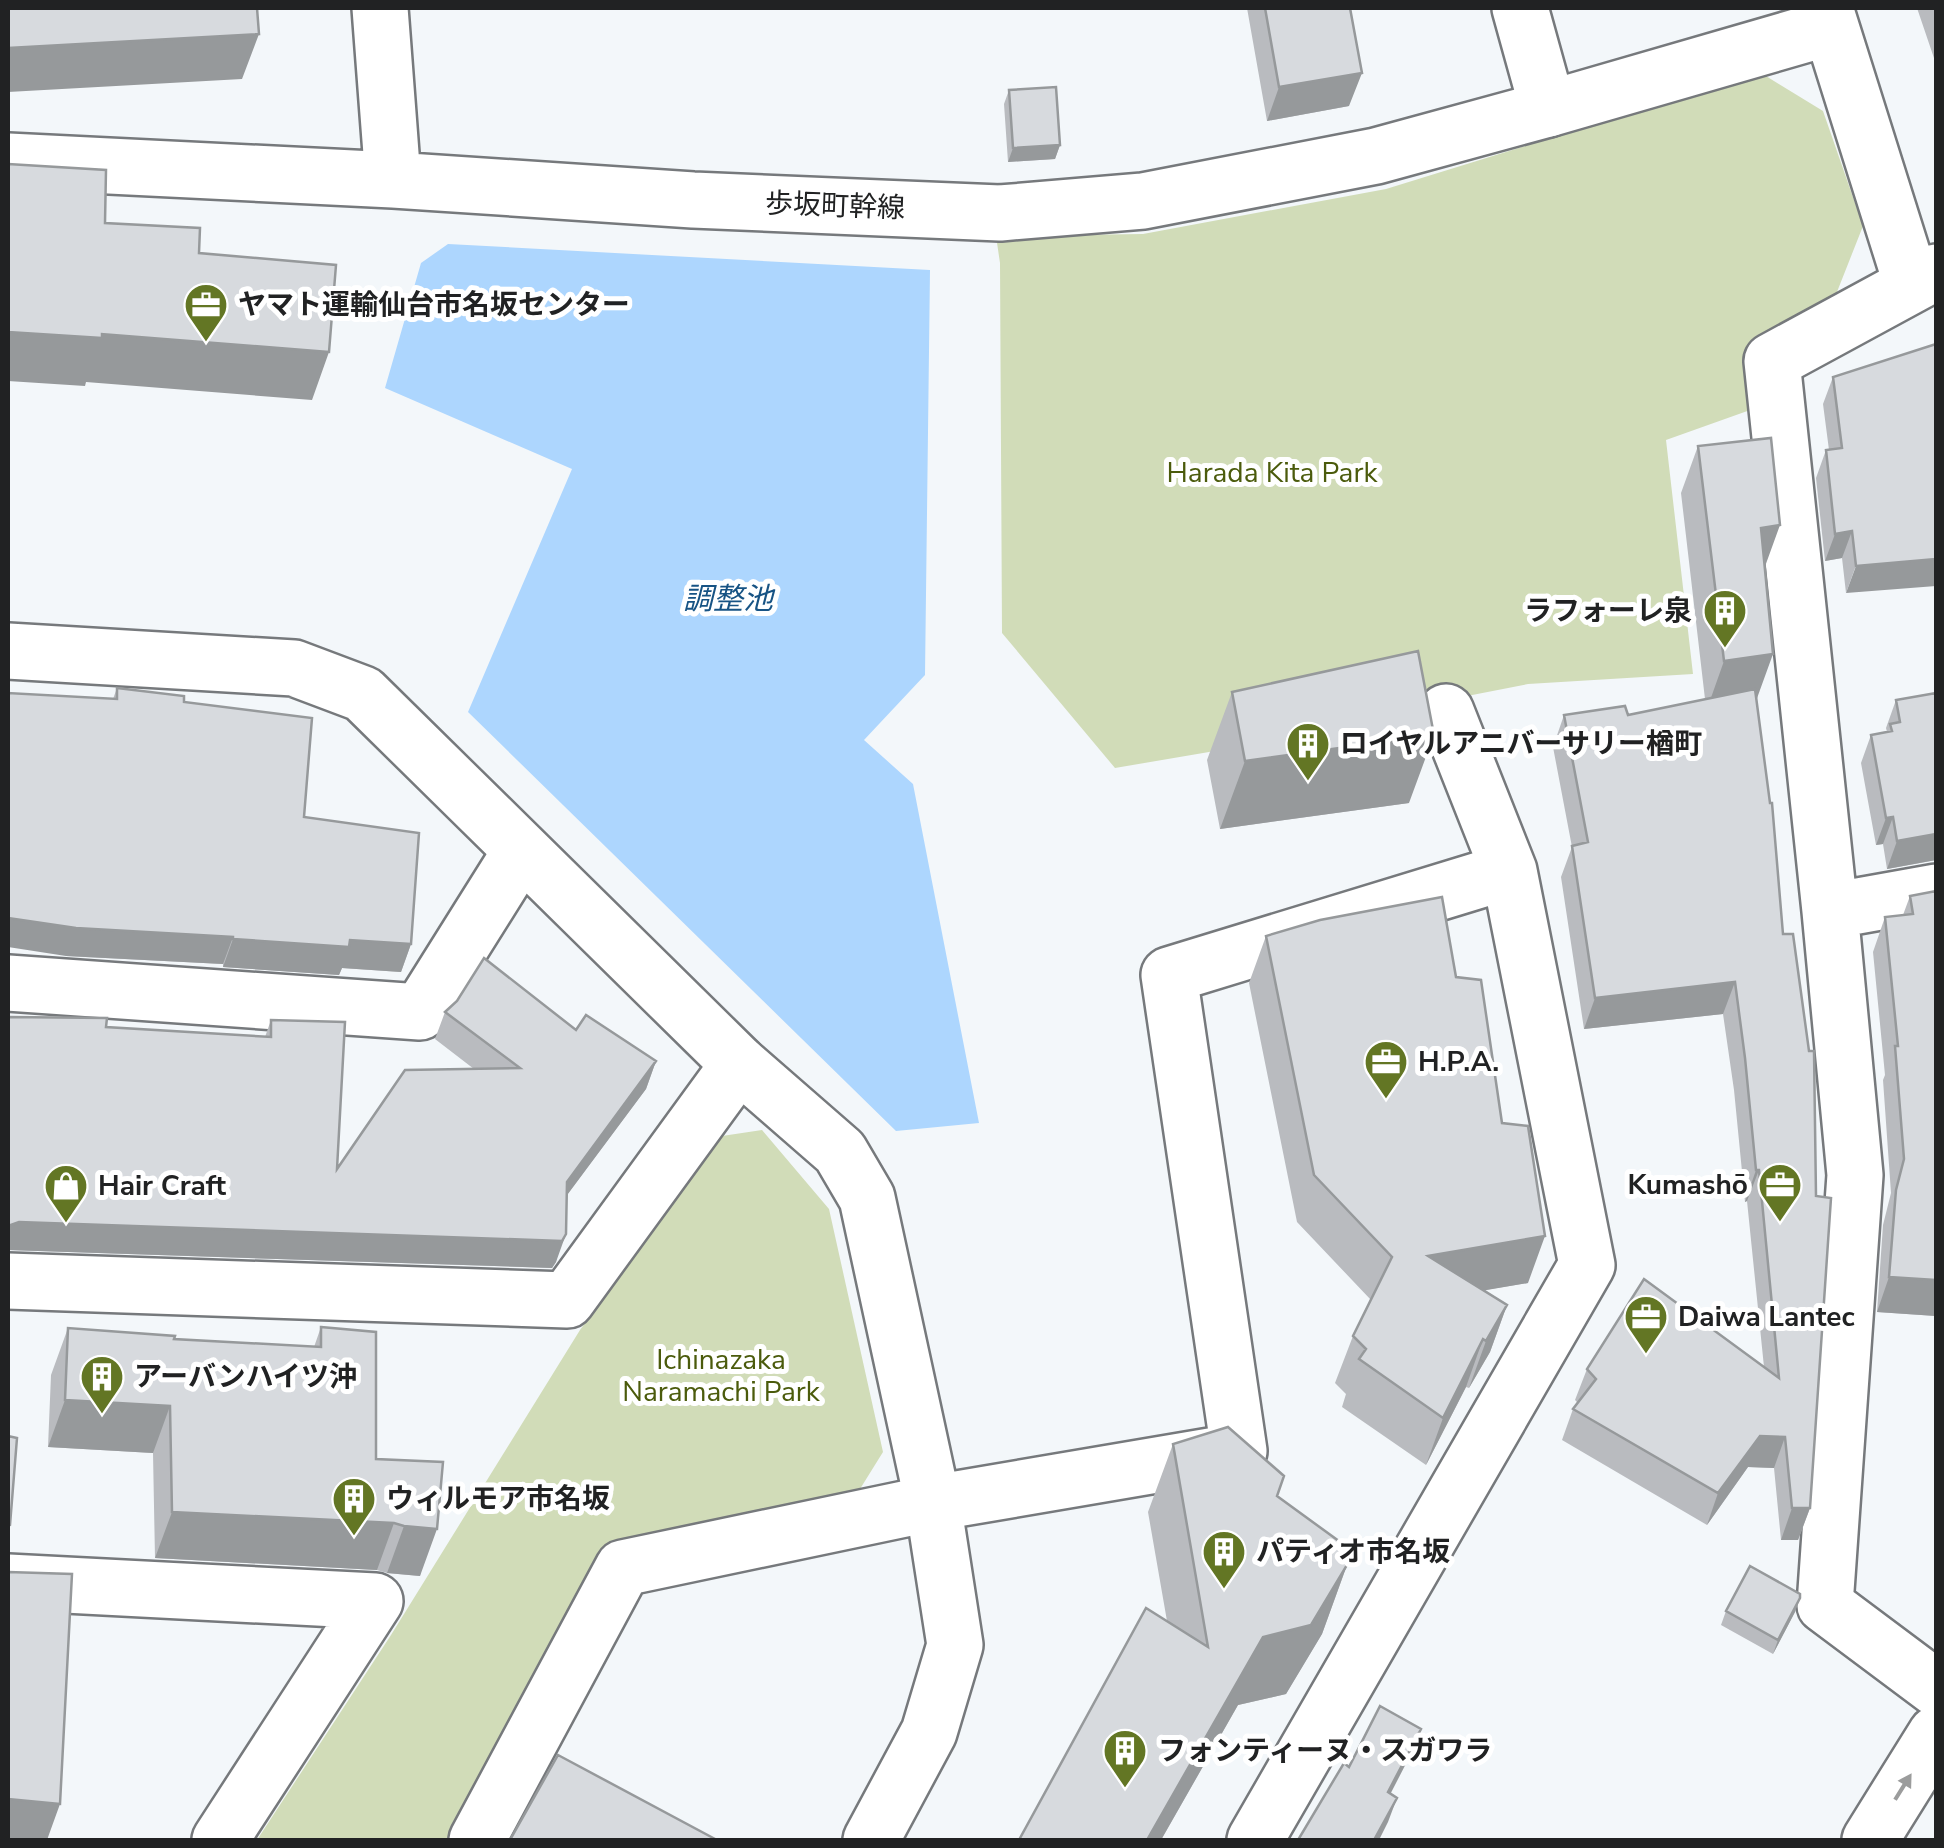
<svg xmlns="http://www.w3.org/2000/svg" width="1944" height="1848" font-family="'Nunito Sans','Noto Sans JP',sans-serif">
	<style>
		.green { fill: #d1dcb8 }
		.water { fill: #add6fe }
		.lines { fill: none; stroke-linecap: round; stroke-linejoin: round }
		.minor-casing { stroke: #76797c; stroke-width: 60 }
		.tertiary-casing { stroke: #76797c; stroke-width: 60 }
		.trunk-casing { stroke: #76797c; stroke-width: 60 }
		.minor { stroke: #fff; stroke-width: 55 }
		.tertiary { stroke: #fff; stroke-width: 55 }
		.trunk { stroke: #fff; stroke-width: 55 }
		.wall { fill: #b9bbbf }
		.shaded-wall { fill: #96999b }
		.building { fill: #d7dade; stroke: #96999b; stroke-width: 2.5 }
		.oneway { fill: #9b9c9c }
		.labels { text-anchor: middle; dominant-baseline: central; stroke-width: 10; stroke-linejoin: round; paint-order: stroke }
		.street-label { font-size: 28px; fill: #212223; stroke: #fff }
		.poi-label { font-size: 28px; font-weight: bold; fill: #212223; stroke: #fff; text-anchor: start }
		.park-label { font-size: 28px; fill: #4b5b0c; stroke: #fff }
		.water-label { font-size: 30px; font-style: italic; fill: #175384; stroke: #fff }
	</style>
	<rect width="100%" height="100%" fill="#f3f7fa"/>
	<!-- green -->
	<path class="green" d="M1761,73L1823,111L1863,226L1835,297L1749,344L1753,409L1666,440L1693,674L1528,684L1421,705L1209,752L1115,768L1002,633L1000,263L996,236L1143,234L1386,189Z
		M762,1130L829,1209L883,1452L860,1489L618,1543L596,1566L446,1840H257L391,1635L580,1330L722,1136Z"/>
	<!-- water -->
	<path class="water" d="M448,244L930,270L925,675L864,740L913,784L979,1123L896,1131L468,712L572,469L385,388L421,263Z"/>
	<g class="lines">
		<defs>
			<path id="minor" d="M1825,8L1912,285
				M1548,109L1831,27
				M1936,272L1772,361L1830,911L1855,1175L1825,1605L1936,1688
				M1830,911L1936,892
				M8,983L420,1012L521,851
				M8,1281L567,1300L739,1064
				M8,1582L375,1601L220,1840
				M477,1840L623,1568L933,1503L1239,1451L1169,975L1509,871
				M1255,1840L1587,1265L1509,871L1446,712"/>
			<path id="tertiary" d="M380,8L393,180
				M8,161L393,180L693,200L1000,213L1143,201L1376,156L1548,109L1520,8
				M8,651L294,668L363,694L739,1064L840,1152L867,1198L933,1503L955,1645L929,1732L871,1840"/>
			<path id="trunk" d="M1870,1840L1936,1734"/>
		</defs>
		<!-- minor casing -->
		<use href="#minor" class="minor-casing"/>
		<!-- tertiary casing -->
		<use href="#tertiary" class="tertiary-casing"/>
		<!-- trunk casing -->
		<use href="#trunk" class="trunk-casing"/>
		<!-- minor -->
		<use href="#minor" class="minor"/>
		<!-- tertiary -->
		<use href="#tertiary" class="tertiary"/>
		<!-- trunk -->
		<use href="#trunk" class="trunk"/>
	</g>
	<!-- wall -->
	<path class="wall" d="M1247,8H1350L1349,106L1267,121Z
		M1917,8H1936V64Z
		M1009,90L1060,145L1055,159L1008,162L1004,104Z
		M1936,344L1846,593L1842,558L1825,561L1816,478L1826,450H1829L1823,404L1833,377Z
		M1698,446L1765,566L1757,700L1810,1508L1798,1540H1781L1774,1468L1748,1467L1707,1525L1562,1440L1573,1409L1578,1403L1575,1400L1587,1369L1764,1367L1747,1201L1745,1202L1734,1090L1723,1014L1584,1029L1561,877L1572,847L1553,747L1564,715H1628L1705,699L1681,493Z
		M117,688L184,702L304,817L411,944L401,972L342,968L339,975L223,967V964L66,956L113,699Z
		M1232,692L1409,803L1220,829L1207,760Z
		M1896,700L1936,860L1887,869L1883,844L1876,845L1861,763L1871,735L1887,732L1886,728Z
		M1936,891V1316L1877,1312L1883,1225L1891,1193L1883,1080L1885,1075L1873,952L1885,917L1903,915L1910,896Z
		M1266,936L1456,977L1502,1123L1528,1283L1485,1290L1507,1305L1490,1352L1469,1388L1466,1387L1426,1465L1342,1407L1346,1394L1335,1383L1353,1336L1371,1300L1297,1222L1249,983Z
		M445,1012L576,1030L656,1061L646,1089L566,1196L556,1262L552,1268L8,1250V1017L106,1027L265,1037L271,1020L337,1169L474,1069L435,1039Z
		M321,1327L376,1459L443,1462L420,1576L387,1573L377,1570L155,1558L153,1453L48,1447L51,1375L68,1328L174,1339L314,1347Z
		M1173,1444L1277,1496L1347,1565L1322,1634L1286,1694L1238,1705L1161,1840H1019L1167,1621L1148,1512Z
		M1726,1611L1795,1612L1773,1654L1721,1625Z"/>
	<!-- shaded-wall -->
	<path class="shaded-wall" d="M259,34L242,79L8,92V48Z
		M1362,73L1349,106L1267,121L1279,87Z
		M1060,145L1055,159L1008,162L1013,148Z
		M8,332L102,334L329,352L312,400L86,382L85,386L8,381Z
		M1780,525L1763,572L1761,528Z
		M1852,531L1842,558L1825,561L1835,534Z
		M1936,559V586L1846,593L1856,566Z
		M1773,654L1756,701L1707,709L1724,661Z
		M1434,735L1409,803L1220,829L1245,761Z
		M1893,817L1883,844L1876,845L1886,818Z
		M1936,834V860L1887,869L1897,841Z
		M8,918L233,937L223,964L66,956L8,947Z
		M233,939L350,940L411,944L401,972L342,968L339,975L223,967Z
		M1735,982L1723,1014L1584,1029L1595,998Z
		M656,1061L646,1089L556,1210L567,1182Z
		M1756,1170H1759L1747,1201L1745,1202Z
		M19,1222L566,1234L556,1262L552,1268L8,1250V1226Z
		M1545,1236L1528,1283L1411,1303L1428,1256Z
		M1889,1277L1936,1280V1316L1877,1312Z
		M1507,1305L1490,1352L1469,1388L1486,1341Z
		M1483,1339L1466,1387L1426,1465L1443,1418Z
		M65,1400L170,1406L153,1453L48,1447Z
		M1760,1436L1785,1437L1774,1468L1748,1467L1707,1525L1718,1493Z
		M1792,1508H1810L1798,1540H1781Z
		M172,1512L394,1523L377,1570L155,1558Z
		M404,1526L437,1529L420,1576L387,1573Z
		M1347,1565L1322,1634L1286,1694L1238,1705L1161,1840H1147L1263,1637Z
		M1800,1598L1795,1612L1773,1654L1778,1640Z
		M1421,1729L1412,1752L1379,1816L1388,1792Z
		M1397,1798L1388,1822L1379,1840H1374Z
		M8,1799L60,1804L47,1840H8Z"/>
	<!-- building -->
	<path class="building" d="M8,8H257L259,34L8,48Z
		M1265,8H1350L1362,73L1279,87Z
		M1056,87L1060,145L1013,148L1009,90Z
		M8,164L106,170L105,223L200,228L199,253L336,265L329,352L102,334V338L8,332Z
		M1936,344V559L1856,566L1852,531L1835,534L1826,450L1842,448L1833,377Z
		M1771,438L1780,525L1761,528L1773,654L1724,661L1698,446Z
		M1418,651L1434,735L1245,761L1232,692Z
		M117,688L184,696V702L312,718L304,817L419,833L411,944L350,940L349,947L233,939V937L76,928L8,918V693L117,699Z
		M1755,689L1770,803H1772L1783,934H1793L1809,1051H1814L1816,1196L1831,1198L1810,1508H1792L1785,1437L1760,1436L1718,1493L1573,1409L1596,1379L1587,1369L1644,1279L1779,1378L1759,1170H1756L1745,1058L1735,982L1595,998L1572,846L1588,842L1564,715L1625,706L1628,715Z
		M1936,693V834L1897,841L1893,817L1886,818L1871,735L1892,731L1890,724L1900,722L1896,700Z
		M1936,891V1280L1889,1277L1896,1190L1904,1159L1895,1046H1898L1885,917L1913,914L1910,896Z
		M1442,897L1456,977L1481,980L1502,1123L1528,1126L1545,1236L1428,1256L1507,1305L1486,1341L1483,1339L1443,1418L1359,1359L1366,1349L1353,1336L1392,1257L1314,1175L1266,936L1320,920Z
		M484,958L576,1030L586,1015L656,1061L567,1182L566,1234L562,1241L19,1222L8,1226V1017L107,1018L106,1027L271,1037V1020L345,1022L337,1169L405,1070L520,1068L445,1012L457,1001Z
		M321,1327L376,1332V1459L443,1462L437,1529L404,1526L394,1523L172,1512L170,1406L65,1400L68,1328L175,1336L174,1339L321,1347Z
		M1228,1427L1284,1476L1277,1496L1347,1547V1565L1311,1625L1263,1637L1147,1840H1019L1146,1608L1208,1647L1173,1444Z
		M8,1436L17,1438L10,1525L8,1526Z
		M1750,1566L1800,1594V1598L1778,1640L1726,1611Z
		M8,1572L72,1574L60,1804L8,1799Z
		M1380,1706L1421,1729L1388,1792L1397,1798L1374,1840H1298L1344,1763L1349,1767Z
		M558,1755L715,1839L714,1840H510Z"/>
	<!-- one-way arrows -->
	<defs><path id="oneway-solid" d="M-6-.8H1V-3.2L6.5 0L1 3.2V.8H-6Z" transform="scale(2.5)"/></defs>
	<use class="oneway" href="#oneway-solid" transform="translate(1903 1787) rotate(-58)"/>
	<!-- icons -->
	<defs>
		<symbol id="office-pin" viewBox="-11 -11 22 30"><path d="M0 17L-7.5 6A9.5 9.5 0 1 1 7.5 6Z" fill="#637624" stroke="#fff"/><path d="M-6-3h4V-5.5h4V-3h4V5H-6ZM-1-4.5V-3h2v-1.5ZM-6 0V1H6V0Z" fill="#fff"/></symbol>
		<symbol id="building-pin" viewBox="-11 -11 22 30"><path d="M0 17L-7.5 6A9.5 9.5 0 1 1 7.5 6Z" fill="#637624" stroke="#fff"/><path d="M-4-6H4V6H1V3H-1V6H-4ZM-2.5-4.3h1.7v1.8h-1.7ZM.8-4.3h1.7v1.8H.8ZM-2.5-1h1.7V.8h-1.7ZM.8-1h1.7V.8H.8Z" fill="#fff"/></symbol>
		<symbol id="shop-pin" viewBox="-11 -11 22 30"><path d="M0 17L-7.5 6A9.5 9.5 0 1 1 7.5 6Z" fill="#637624" stroke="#fff"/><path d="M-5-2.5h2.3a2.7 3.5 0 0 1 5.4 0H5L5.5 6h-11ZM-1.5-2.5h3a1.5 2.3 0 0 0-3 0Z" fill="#fff"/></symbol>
	</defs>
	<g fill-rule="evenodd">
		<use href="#office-pin" x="181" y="280" width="50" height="68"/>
		<use href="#building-pin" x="1700" y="586" width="50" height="68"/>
		<use href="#building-pin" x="1283" y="719" width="50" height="68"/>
		<use href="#office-pin" x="1361" y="1037" width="50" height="68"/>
		<use href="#office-pin" x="1755" y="1160" width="50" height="68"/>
		<use href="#shop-pin" x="41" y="1161" width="50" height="68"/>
		<use href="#office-pin" x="1621" y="1292" width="50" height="68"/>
		<use href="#building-pin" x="77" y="1352" width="50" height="68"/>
		<use href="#building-pin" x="329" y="1474" width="50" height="68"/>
		<use href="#building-pin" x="1199" y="1527" width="50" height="68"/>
		<use href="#building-pin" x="1100" y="1726" width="50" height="68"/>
	</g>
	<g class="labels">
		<!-- street labels -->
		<g class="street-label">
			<text transform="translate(835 206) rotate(2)">歩坂町幹線</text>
		</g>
		<!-- poi labels -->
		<g class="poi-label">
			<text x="238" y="305">ヤマト運輸仙台市名坂センター</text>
			<text x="1692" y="611" text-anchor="end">ラフォーレ泉</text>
			<text x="1340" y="744">ロイヤルアニバーサリー楢町</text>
			<text x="1418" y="1062">H.P.A.</text>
			<text x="1748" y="1185" text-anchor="end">Kumashō</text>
			<text x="98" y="1186">Hair Craft</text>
			<text x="1678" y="1317">Daiwa Lantec</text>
			<text x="134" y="1377">アーバンハイツ沖</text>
			<text x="386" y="1499">ウィルモア市名坂</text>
			<text x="1256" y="1552">パティオ市名坂</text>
			<text x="1158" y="1751">フォンティーヌ・スガワラ</text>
		</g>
		<!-- park labels -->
		<g class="park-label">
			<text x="1272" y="473">Harada Kita Park</text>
			<text x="721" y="1360">Ichinazaka<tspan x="721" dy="32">Naramachi Park</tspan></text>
		</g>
		<!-- water labels -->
		<g class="water-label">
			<text x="728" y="599">調整池</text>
		</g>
	</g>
	<!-- border -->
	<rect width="1944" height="1848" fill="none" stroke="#212223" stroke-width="20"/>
</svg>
